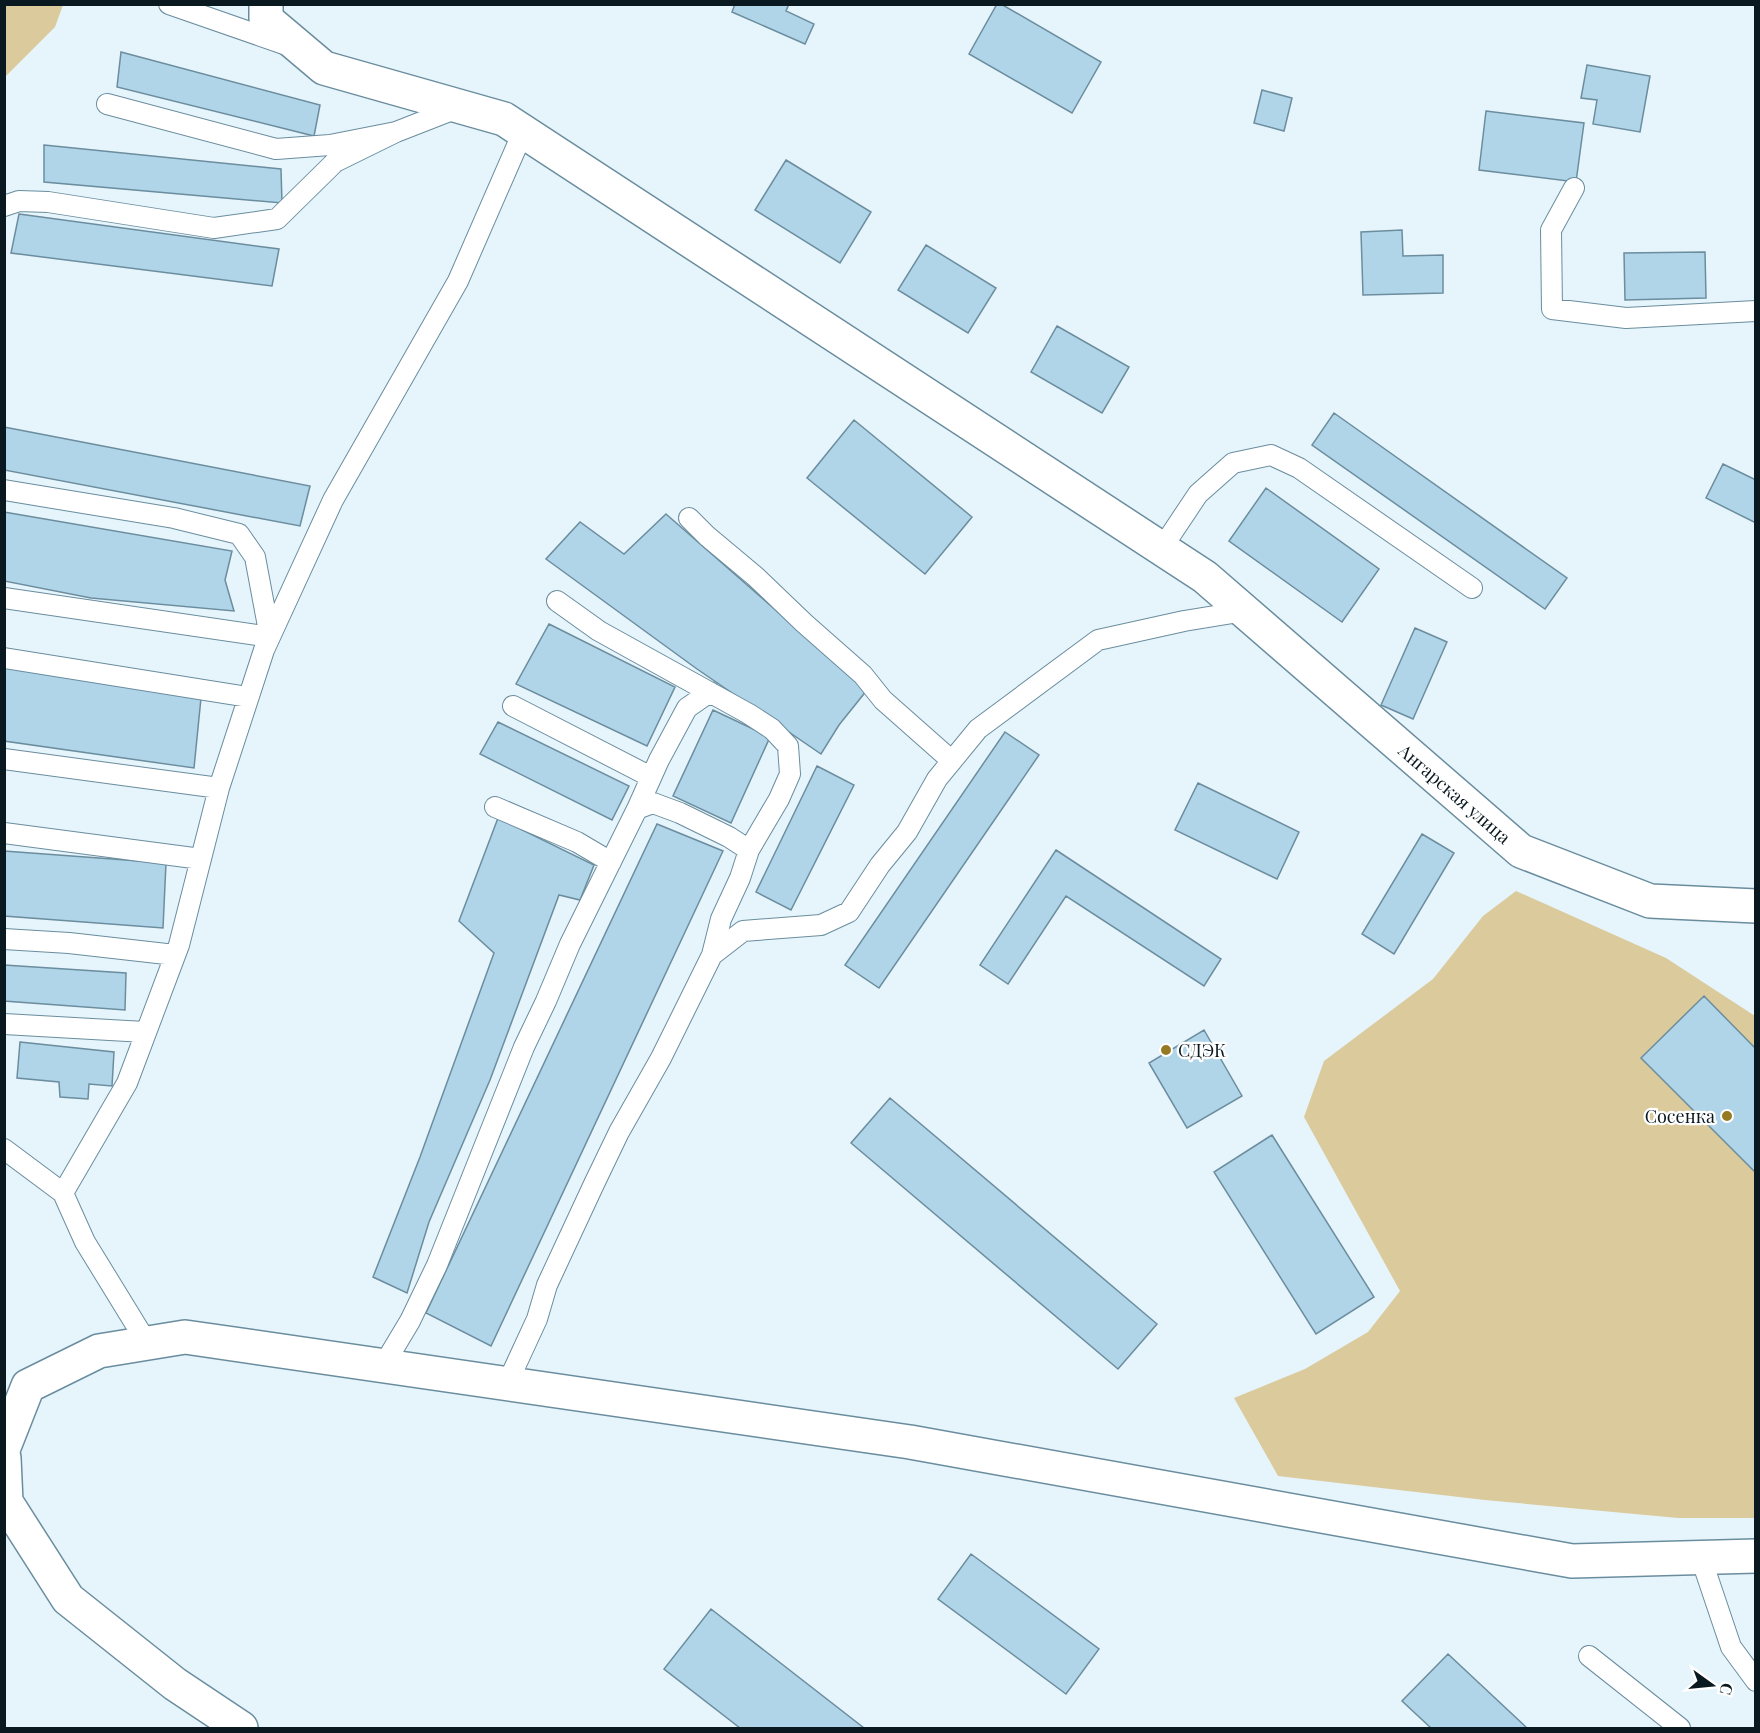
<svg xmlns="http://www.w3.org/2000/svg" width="1760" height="1733" font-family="'Playfair Display',serif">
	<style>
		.green { fill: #dbca9c }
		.building { fill: #b0d5e8; stroke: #6b8d9e; stroke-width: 1.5 }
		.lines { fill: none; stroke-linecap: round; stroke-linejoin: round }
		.service-casing { stroke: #6a8d9e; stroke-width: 22 }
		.tertiary-casing { stroke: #6a8d9e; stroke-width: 36 }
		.service { stroke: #fff; stroke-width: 20 }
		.tertiary { stroke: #fff; stroke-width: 33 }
		.poi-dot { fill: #967a22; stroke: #fff; stroke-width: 2 }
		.labels { text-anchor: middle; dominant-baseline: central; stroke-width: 4.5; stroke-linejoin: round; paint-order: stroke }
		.street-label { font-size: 18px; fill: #0a181f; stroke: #fff }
		.poi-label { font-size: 18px; fill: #0a181f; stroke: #fff; text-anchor: start }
	</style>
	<rect width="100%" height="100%" fill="#e6f4fc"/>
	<!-- green -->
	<path class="green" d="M5,4L63,5L55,27L5,77Z
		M1516,891L1666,958L1755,1016V1518H1678L1485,1500L1278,1476L1234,1398L1305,1369L1368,1332L1400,1291L1304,1117L1324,1061L1433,979L1483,916Z"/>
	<!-- building -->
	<path class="building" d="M735,4H789L786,11L814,24L805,44L732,12Z
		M997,4H1001L1101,62L1072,113L969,54Z
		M121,52L320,105L314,136L117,87Z
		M1587,65L1650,76L1640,132L1593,124L1597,100L1581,98Z
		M1262,90L1292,98L1284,131L1254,123Z
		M1486,111L1584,123L1576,182L1479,170Z
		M44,145L281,169L282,203L44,182Z
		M786,160L871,212L840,263L755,210Z
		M19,214L279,249L272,286L11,253Z
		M1402,230L1403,256L1443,255V293L1363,295L1361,232Z
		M926,245L996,288L968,333L898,290Z
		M1705,252L1706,298L1625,300L1624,253Z
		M1057,326L1129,367L1102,413L1031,372Z
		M1334,413L1567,578L1545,609L1312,445Z
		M854,420L972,517L925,574L807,478Z
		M4,427L310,486L300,526L4,470Z
		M1723,464L1756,480V523L1706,498Z
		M1266,488L1379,569L1342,622L1229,541Z
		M4,512L232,551L225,580L234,611L91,598L4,581Z
		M666,514L867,690L839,725L821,754L697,669L546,559L580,522L624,554Z
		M549,624L675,687L647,746L516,684Z
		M1415,628L1447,642L1413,719L1381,705Z
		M4,667L201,698L194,768L4,741Z
		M713,710L770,737L731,823L673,796Z
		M498,722L629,786L612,820L480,754Z
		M1005,732L1039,755L879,988L845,965Z
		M817,766L854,785L791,910L756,892Z
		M1198,783L1299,832L1277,879L1175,830Z
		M498,818L594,865L580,900L559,895L490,1080L429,1222L407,1293L373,1277L420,1157L494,953L459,921Z
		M657,824L723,851L491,1346L426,1313Z
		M1422,834L1454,853L1394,954L1362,934Z
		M1056,850L1221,959L1204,986L1066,896L1008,984L980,965Z
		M4,851L166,863L163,928L4,916Z
		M4,965L126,973L125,1010L4,1001Z
		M1704,996L1756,1049V1173L1641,1058Z
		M1204,1030L1242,1096L1187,1128L1149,1063Z
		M20,1042L114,1052L112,1086L89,1084L88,1099L60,1097L59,1082L17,1078Z
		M890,1098L1157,1324L1118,1369L851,1143Z
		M1272,1135L1374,1297L1316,1334L1214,1172Z
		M971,1554L1099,1649L1066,1694L938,1599Z
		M711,1609L864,1728H740L664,1669Z
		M1448,1654L1527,1728H1431L1402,1701Z"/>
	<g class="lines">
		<defs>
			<path id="service" d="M169,4L284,44
				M107,104L276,149L330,145L396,132L460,107
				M1574,188L1551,230L1552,309L1626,318L1756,311
				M4,206L19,201L48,202L214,228L277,219L335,162L396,132
				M4,490L174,518L239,534L255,557L270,637L4,598
				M689,518L707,536L756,577L804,623L863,675L883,700L952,761
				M1162,548L1198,494L1233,463L1271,455L1299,468L1472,588
				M557,601L599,631L749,714L772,729L788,746L790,774L779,799L749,850
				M4,658L248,697
				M513,706L651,777
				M4,759L219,788
				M495,807L577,842L611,862
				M637,809L659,760L687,708L710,692
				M4,833L201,859
				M4,939L69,943L175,955
				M4,1024L145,1032
				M4,1149L63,1193L85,1242L147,1343
				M63,1193L127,1083L179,945L219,788L264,650L333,500L458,281L523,132
				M383,1366L410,1321L437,1265L524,1047L546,1001L570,944L637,809L653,803L680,813L729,837L749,850L740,878L721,919L712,955
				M507,1384L537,1319L547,1285L594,1184L619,1132L661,1058L712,955L743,931L821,925L849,912L880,865L907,832L937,779L978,729L1098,640L1184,621L1245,611
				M1701,1558L1731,1647L1756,1681
				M1589,1656L1680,1728"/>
			<g id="tertiary">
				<path id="s1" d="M266,4V19L324,68L504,119L1205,577L1521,851L1650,901L1756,906"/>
				<path d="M4,1447L28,1386L99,1351L185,1337L910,1442L1572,1561L1756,1556"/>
				<path d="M4,1458L6,1502L68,1599L175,1684L241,1728"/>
			</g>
		</defs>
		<!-- service casing -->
		<use href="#service" class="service-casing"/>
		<!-- tertiary casing -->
		<use href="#tertiary" class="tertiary-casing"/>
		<!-- service -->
		<use href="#service" class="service"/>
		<!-- tertiary -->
		<use href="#tertiary" class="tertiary"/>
	</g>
	<!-- markers -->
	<g class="poi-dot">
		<circle cx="1166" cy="1050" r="6"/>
		<circle cx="1727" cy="1116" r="6"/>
	</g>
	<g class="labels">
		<!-- street labels -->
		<g class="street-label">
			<text stroke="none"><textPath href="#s1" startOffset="1446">Ангарская улица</textPath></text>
		</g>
		<!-- poi labels -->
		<g class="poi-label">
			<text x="1178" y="1050">СДЭК</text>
			<text x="1715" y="1116" text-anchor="end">Сосенка</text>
		</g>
	</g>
	<!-- border -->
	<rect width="1760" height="1733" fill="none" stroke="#0a181f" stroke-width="12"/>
	<!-- north arrow -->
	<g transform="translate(1712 1685) rotate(105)" stroke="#ffffff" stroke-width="4.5" paint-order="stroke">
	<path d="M0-4.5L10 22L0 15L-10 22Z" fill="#0a181f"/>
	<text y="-9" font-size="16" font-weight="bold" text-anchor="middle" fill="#0a181f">С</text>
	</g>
</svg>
